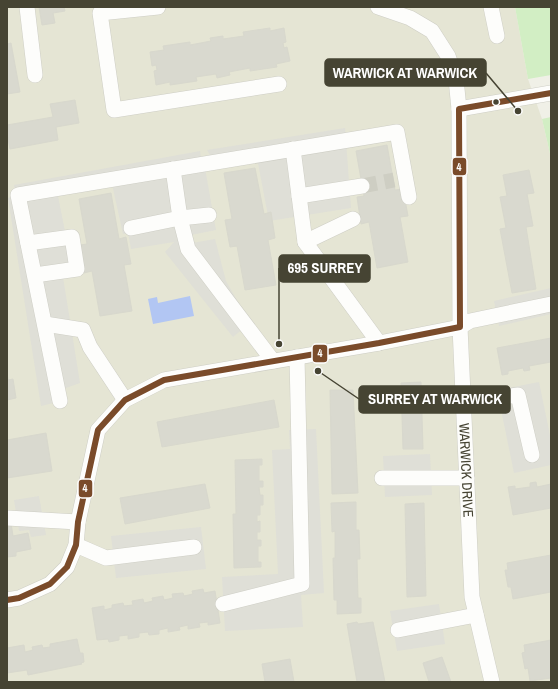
<svg xmlns="http://www.w3.org/2000/svg" width="558" height="689" font-family="'Archivo Narrow',sans-serif">
	<style>
		.residential { fill: #e5e5d4 }
		.green { fill: #d2eec4 }
		.parking { fill: #dfdfd7 }
		.water { fill: #b2c6f3 }
		.building { fill: #d9d9cf; stroke: #d8d8cd }
		.lines { fill: none; stroke-linecap: round; stroke-linejoin: round }
		.minor-tunnel { stroke: #cecec3; stroke-width: 15; stroke-dasharray: 15 8; stroke-linecap: butt }
		.minor-casing { stroke: #cecec5; stroke-width: 16 }
		.minor { stroke: #fdfdfb; stroke-width: 15 }
		.bus-1-casing { stroke: #fff; stroke-width: 9 }
		.bus-1 { stroke: #7a4b2a; stroke-width: 6 }
		.bus-dot { fill: #464433; stroke: #fff; stroke-width: 1.5 }
		.labels { text-anchor: middle; dominant-baseline: central; stroke-width: 3; stroke-linejoin: round; paint-order: stroke }
		.street-label { font-size: 14px; fill: #464433; stroke: #fff }
		.leader { fill: none; stroke: #464433; stroke-width: 1.5 }
		.callout-dot { fill: #464433; stroke: #fff; stroke-width: 1.5 }
		.callout { fill: #464433; stroke: #464433; stroke-width: 1.5 }
		.callout-label { font-size: 15px; text-anchor: middle; font-weight: bold; fill: #fff }
		.line-badge { stroke: #fff; stroke-width: 1.5 }
		.badge-label { font-size: 11px; text-anchor: middle; font-weight: bold; fill: #fff }
	</style>
	<rect width="100%" height="100%" fill="#f0f0e7"/>
	<!-- residential -->
	<path class="residential" d="M7,7H515L528,79L542,119L551,158V682H7Z"/>
	<!-- green -->
	<path class="green" d="M515,7H551V75L528,79Z
		M551,117V158L542,119Z"/>
	<!-- parking -->
	<path class="parking" d="M345,128L351,208L269,221L257,158L205,168L216,230L191,235L192,243L215,239L226,281L250,323L233,337L165,252L174,242L131,249L128,233L123,234L112,184L58,196L65,231L74,229L81,272L63,277L80,383L63,389L66,400L41,406L8,198L16,195L14,185L200,151L201,158L211,157L207,150Z
		M551,288V314L499,326L494,301Z
		M539,382L551,440V465L514,473L497,390Z
		M316,429L324,593L301,595L303,627L225,631L222,577L278,574L272,450L290,449L289,430Z
		M430,454L432,495L385,497L383,456Z
		M39,496L46,535L31,537L29,530L19,531L14,500Z
		M201,527L206,569L116,578L111,536Z
		M439,604L445,644L397,651L390,611Z"/>
	<!-- water -->
	<path class="water" d="M190,296L194,316L153,324L148,299L157,297L158,303Z"/>
	<!-- building -->
	<path class="building" d="M39,7H64L65,11L53,13L55,23L42,25Z
		M270,28V31L284,28L286,42L283,43L284,48L287,47L290,61L276,64L277,67L250,71V68L229,72L230,75L217,78L216,74L196,77L197,81L170,85V82L156,85L154,71L157,70L156,65L152,66L150,52L164,50L163,46L190,42V45L211,41L210,38L223,36V39L244,36L243,32Z
		M11,43L20,92L7,94V44Z
		M75,100L79,123L56,127L58,140L10,149L7,134V125L53,117L50,104Z
		M387,145L395,190L403,189L408,216L400,217L408,262L377,268L369,222L361,224L357,197L364,196L356,151Z
		M255,168L264,214L271,212L275,238L268,240L276,285L245,290L237,246L230,247L225,220L232,219L224,173Z
		M529,170L534,193L527,194L533,226L526,227L536,289L512,293L500,229L506,228L500,197L507,196L503,175Z
		M111,193L119,239L126,237L131,264L124,265L132,311L100,316L92,271L84,273L80,245L87,244L79,199Z
		M551,338V362L529,366L530,370L524,371L523,368L508,371V374L502,375L497,348Z
		M7,374L8,380L13,379L16,398L7,400Z
		M421,382L423,449H403L401,383Z
		M330,390H353L358,493L332,494Z
		M274,400L279,427L162,447L157,422Z
		M46,433L52,471L7,478V440Z
		M262,459V465H259V481H263V487H259L260,495H263V505H260V515H257V522L260,521V532H257V540H261V546H258V562H261V567L234,568L233,514H236L235,460Z
		M536,482L537,487L551,484V508L513,515L508,487L515,486V489L530,487V483Z
		M205,484L210,508L125,524L120,498Z
		M356,502V530H359L360,559H357L358,598H361V613L337,614V600H334L333,558H335V531L332,532L331,503Z
		M424,503L426,596L407,597L405,504Z
		M11,523L13,536L28,533L31,549L16,552V556L7,557V524Z
		M551,555V592L513,599L511,587H508L505,570H508L507,563Z
		M203,589L204,593L215,591L220,623L208,625V622L199,623L200,627L188,629V625L179,627L180,630L168,632V628L159,630V634L149,635L148,632L139,633V637L128,639V635L119,636V640L109,642L108,639L97,640L92,608L104,606V610L112,608V605L123,603L124,606L133,605L132,601L143,599L144,603L153,601L152,598L163,596L164,600L173,598L172,594L183,593L184,596L193,594L192,591Z
		M357,622L358,624L373,622L385,682H357L347,624Z
		M77,639L80,653H83L84,662L81,663L82,664L28,675L27,670L7,673V648L24,645L25,652L33,650L32,647L42,645L43,648L50,647V644Z
		M551,640V678L530,681L528,668L525,669L522,653L525,652L524,645Z
		M442,657L451,682H429L423,663Z
		M290,659L294,682H265L262,664Z"/>
	<g class="lines">
		<!-- minor-tunnel -->
		<path class="minor-tunnel" d="M362,186L394,180"/>
		<defs>
			<g id="minor">
				<path d="M27,7L35,75"/>
				<path d="M158,7L100,13L114,110L279,84"/>
				<path id="s1" d="M378,7L410,18L432,31L448,56L456,79L459,109L460,327L472,597L492,682"/>
				<path d="M491,7L497,36"/>
				<path d="M459,109L551,93"/>
				<path d="M293,149L305,242L379,343"/>
				<path d="M173,169L180,218L188,249L273,361"/>
				<path d="M299,196L362,186"/>
				<path d="M131,228L180,218L209,215"/>
				<path d="M305,242L353,219"/>
				<path d="M28,243L72,237L77,269L35,275"/>
				<path d="M45,324L83,330L90,347L125,400"/>
				<path d="M60,401L18,195L397,132L409,197"/>
				<path d="M463,402L518,395L532,455"/>
				<path d="M382,478H467"/>
				<path d="M7,518L78,522"/>
				<path d="M76,545L106,558L194,547"/>
				<path d="M7,600L19,598L50,584L67,567L76,545L78,522L98,430L125,400L164,380L379,343L460,327L470,321L551,304"/>
				<path d="M223,604L302,584L297,357"/>
				<path d="M398,630L476,615"/>
			</g>
		</defs>
		<!-- minor casing -->
		<use href="#minor" class="minor-casing"/>
		<!-- minor -->
		<use href="#minor" class="minor"/>
		<defs>
			<path id="bus-1" d="M7,600L19,598L50,584L67,567L76,545L78,522L98,430L125,400L164,380L379,343L460,327L459,109L551,93"/>
		</defs>
		<!-- bus-1 casing -->
		<use href="#bus-1" class="bus-1-casing"/>
		<!-- bus-1 -->
		<use href="#bus-1" class="bus-1"/>
	</g>
	<!-- markers -->
	<circle class="bus-dot" cx="496" cy="102" r="3.5"/>
	<g class="labels">
		<!-- street labels -->
		<g class="street-label">
			<text stroke="none"><textPath href="#s1" startOffset="505">WARWICK DRIVE</textPath></text>
		</g>
	</g>
	<!-- callouts -->
	<path class="leader" d="M518 111L486 73M279 344L279 268M318 371L359 399"/>
	<g class="callout-dot">
		<circle cx="518" cy="111" r="4"/>
		<circle cx="279" cy="344" r="4"/>
		<circle cx="318" cy="371" r="4"/>
	</g>
	<g class="callout">
		<rect x="325" y="59" width="161" height="27" rx="4"/>
		<rect x="279" y="255" width="91" height="27" rx="4"/>
		<rect x="359" y="386" width="151" height="27" rx="4"/>
	</g>
	<g class="callout-label">
		<text x="405" y="78">WARWICK AT WARWICK</text>
		<text x="325" y="273">695 SURREY</text>
		<text x="435" y="404">SURREY AT WARWICK</text>
	</g>
	<g class="line-badge">
		<rect x="452" y="157" width="15" height="19" rx="4" fill="#7a4b2a"/>
		<rect x="312" y="344" width="16" height="19" rx="4" fill="#7a4b2a"/>
		<rect x="78" y="479" width="15" height="19" rx="4" fill="#7a4b2a"/>
	</g>
	<g class="badge-label">
		<text x="459" y="171">4</text>
		<text x="320" y="357">4</text>
		<text x="85" y="492">4</text>
	</g>
	<!-- border -->
	<rect width="558" height="689" fill="none" stroke="#464433" stroke-width="16"/>
</svg>
